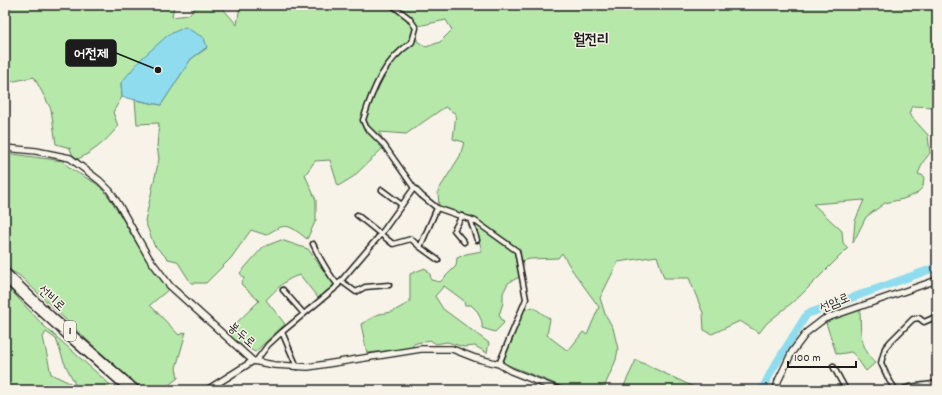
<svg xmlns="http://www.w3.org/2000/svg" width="942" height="395" font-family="Dekko,'Poor Story',sans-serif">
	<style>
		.green { fill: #b5e8a9; stroke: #688262; fill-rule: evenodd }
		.water { fill: #8fdcee; stroke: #618f9a }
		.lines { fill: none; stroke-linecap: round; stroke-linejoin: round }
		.river { stroke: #8fdcee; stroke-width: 8 }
		.street-casing { stroke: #1c1c1c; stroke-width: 7 }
		.secondary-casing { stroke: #1c1c1c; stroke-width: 8 }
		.primary-casing { stroke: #1c1c1c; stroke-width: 9 }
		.street { stroke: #f7f3e8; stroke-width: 4 }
		.secondary { stroke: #f7f3e8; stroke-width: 5.5 }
		.primary { stroke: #f7f3e8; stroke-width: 6 }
		.labels { text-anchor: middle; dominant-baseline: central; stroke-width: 3; stroke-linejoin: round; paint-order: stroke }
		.shield { fill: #f7f3e8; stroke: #5e5c59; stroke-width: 1 }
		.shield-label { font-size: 12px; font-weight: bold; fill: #1c1c1c }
		.street-label { font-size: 13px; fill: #1c1c1c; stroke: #f7f3e8 }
		.quarter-label { font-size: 15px; font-weight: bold; fill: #1c1c1c; stroke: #f7f3e8 }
		.leader { fill: none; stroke: #1c1c1c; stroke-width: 1.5 }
		.callout-dot { fill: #1c1c1c; stroke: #f7f3e8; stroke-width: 1.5 }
		.callout { fill: #1c1c1c; stroke: #1c1c1c; stroke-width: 1.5 }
		.callout-label { font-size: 14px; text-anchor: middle; font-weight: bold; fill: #fff }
	</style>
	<rect width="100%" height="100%" fill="#f7f3e8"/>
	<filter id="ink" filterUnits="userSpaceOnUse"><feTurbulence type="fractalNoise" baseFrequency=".025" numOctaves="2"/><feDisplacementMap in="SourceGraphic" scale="8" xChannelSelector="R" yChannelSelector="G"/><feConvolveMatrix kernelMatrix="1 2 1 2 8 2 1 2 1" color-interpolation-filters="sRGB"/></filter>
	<g filter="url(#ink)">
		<!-- green -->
		<path class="green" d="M5,5H174L172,17L188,15L199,5H220L237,25L240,5H937V102L935,107L912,106L909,114L928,135L930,153L923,162L918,174L924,176L923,187L916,194L903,199L885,203L866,217L853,243L855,221L864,200L813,204L842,231L843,243L848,248L799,297L767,323L759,333L740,321L712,334L704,330L703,313L689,278H664L657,256L618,262L600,298L605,314L613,328L618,349L616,360L603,390H571L503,363L524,310L533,307L550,319L547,335L568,351L583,332L587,335L599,307L572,270L562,253L558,258L530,259L522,261L523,275L508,283L503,293V303L499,315L504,323L495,332L482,328C483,319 479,318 478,312L471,305H465L463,300L444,286L435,296L443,309L489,343L487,353L475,346L464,347L447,342L436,344L430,340L413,344V348L367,353L361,324L379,314L392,312L410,302V274L425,268L430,274L431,280L440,282L456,266L457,258L466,254L482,251L474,223L466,215L439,207L438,191L460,156L464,142L453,139L456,114L445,107L406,134L379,132L386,145L353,177L338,186L330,160L315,161L305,175L316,200V220L307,239C288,224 286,222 266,235L251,230L231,258L206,283H191L177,261L168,259L154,245L145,221L159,159L157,146L159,123L137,124L135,100L161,105L191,59L207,48L121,83L122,97L113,112L118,126C108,140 93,152 78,159L72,154L70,148L56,144L51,109L34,77L5,83ZM446,20L452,30L440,42L426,47L417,41L418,26Z
			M5,153L63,161C74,175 94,178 105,192C118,208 126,227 137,244C147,260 159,274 169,289L150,305L179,335L186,332L176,368L178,378L162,390H142L86,339L20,276L5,267Z
			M281,240L308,249L334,285L318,298L300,275C286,278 276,290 266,300L285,324L255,352L225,334L259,301L241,284L244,278L240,273L263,247Z
			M5,284L43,325L115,389L112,390H48L44,385L19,389L5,386ZM46,332L56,339L64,362L76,386L51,374L43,337Z
			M860,310C861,334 859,344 875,363L866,371C861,365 857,356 851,352L839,354L836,353L826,323L835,317Z
			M636,360L696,388L695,390H622Z"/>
		<!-- water -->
		<path class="water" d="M185,27L204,38L207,47L191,59L161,105L122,97L121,83L141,59L168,35Z"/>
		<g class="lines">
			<!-- river -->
			<path class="river" d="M762,390L772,370L807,314L937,267"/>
			<defs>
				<path id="street" d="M392,5L409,18L416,28L412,42C384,61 373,88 363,120L366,127L384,145L414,188L422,196L437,208L475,221L517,251L526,299L499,364
					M382,190L402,205
					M437,208L420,247L438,260
					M357,215L393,244L411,239L420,247
					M462,216L454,230L464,242
					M470,219L477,240
					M313,244C320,259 327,272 338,285
					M341,281L356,292L365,287L389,285
					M283,290L304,314
					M937,313L933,318L937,322
					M282,332L297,367
					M256,361L268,345L282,332L334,289L381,234L414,188
					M833,366L846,390
					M896,390L889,380L881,363L885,348L890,342L913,319L919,318L924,322L933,318
					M901,390C912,385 925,386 937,383"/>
				<path id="secondary" d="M5,148L36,151L70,158L100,181L110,191L119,205L149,258L170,286L253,361L274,365L308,367L421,349H452L475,358L499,364L511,371L559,390
					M207,390L253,361
					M776,390L778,381L792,352L807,332L824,319L937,280"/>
				<path id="primary" d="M5,271L52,316L137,390
					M5,279L66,335L129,390"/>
			</defs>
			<!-- street casing -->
			<use href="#street" class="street-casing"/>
			<!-- secondary casing -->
			<use href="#secondary" class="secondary-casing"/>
			<!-- primary casing -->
			<use href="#primary" class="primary-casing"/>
			<!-- street -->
			<use href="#street" class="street"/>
			<!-- secondary -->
			<use href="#secondary" class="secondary"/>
			<!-- primary -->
			<use href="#primary" class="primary"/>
		</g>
	</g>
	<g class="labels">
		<!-- shield labels -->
		<rect class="shield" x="64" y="321" width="12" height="20" rx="3"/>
		<g class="shield-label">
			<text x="70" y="331">1</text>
		</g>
		<!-- street labels -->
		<g class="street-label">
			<text transform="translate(51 299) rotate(43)">선비로</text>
			<text transform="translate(835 304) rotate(-22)">선암로</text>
			<text transform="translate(241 336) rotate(41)">봉두로</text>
		</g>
		<!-- quarter labels -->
		<g class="quarter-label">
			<text x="591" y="41">월전리</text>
		</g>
	</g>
	<!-- callouts -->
	<path class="leader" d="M158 70L116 53"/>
	<circle class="callout-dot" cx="158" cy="70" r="4"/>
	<rect class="callout" x="66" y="40" width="50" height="26" rx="4"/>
	<g class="callout-label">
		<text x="91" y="58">어전제</text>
	</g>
	<!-- margin -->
	<rect width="942" height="395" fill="none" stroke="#f7f3e8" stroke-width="20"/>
	<rect x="10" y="10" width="922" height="375" fill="none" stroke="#1c1c1c" stroke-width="1.5" filter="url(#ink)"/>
	<!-- scale -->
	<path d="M788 361v6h68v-6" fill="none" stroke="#1c1c1c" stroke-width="2"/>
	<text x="794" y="361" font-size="12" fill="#1c1c1c" stroke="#f7f3e8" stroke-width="3" paint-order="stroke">100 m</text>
</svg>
